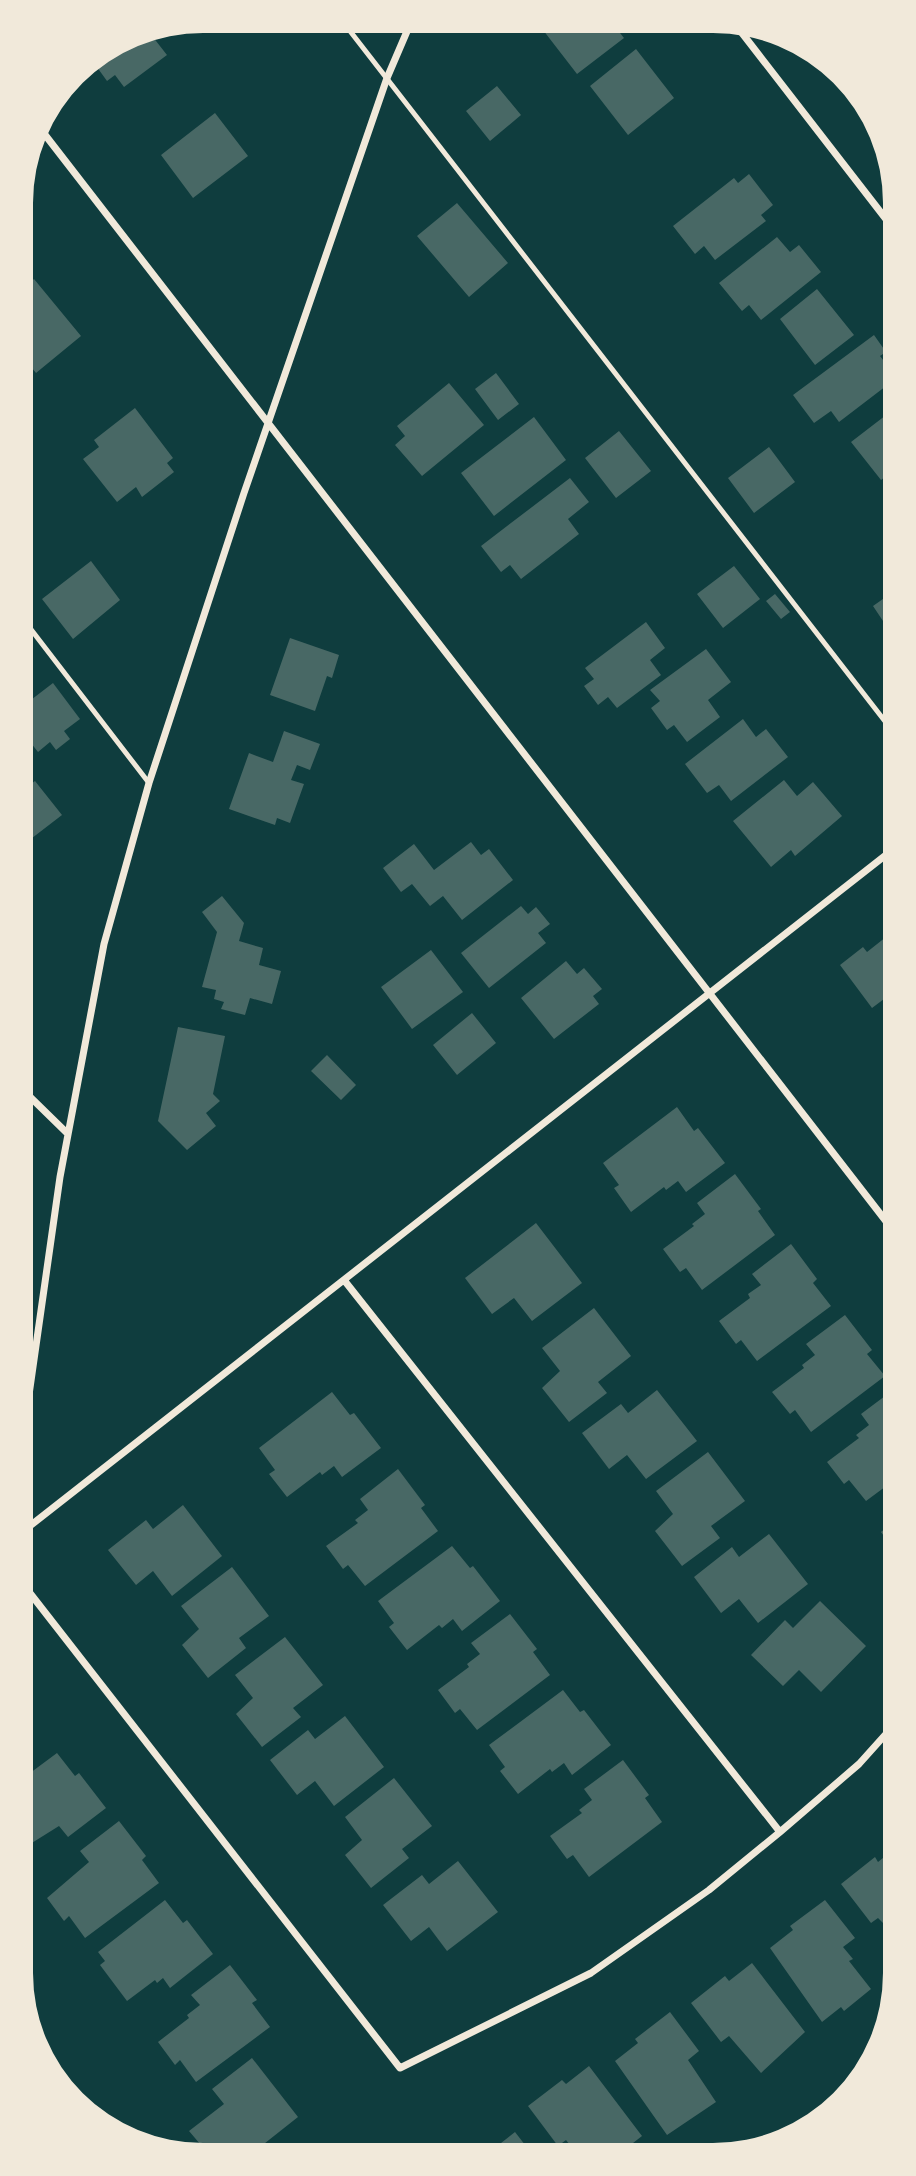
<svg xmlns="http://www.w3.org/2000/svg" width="916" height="2176" font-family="'PT Sans',sans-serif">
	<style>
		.building { fill: #486865 }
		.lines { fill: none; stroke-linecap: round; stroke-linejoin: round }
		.service { stroke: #f1e9da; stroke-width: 5 }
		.minor { stroke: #f1e9da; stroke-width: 7 }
	</style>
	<rect width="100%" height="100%" fill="#0f3d3e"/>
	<!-- building -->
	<path class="building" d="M552,23L613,24L624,38L577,74L543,30Z
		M149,32L167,55L124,87L115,75L107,81L94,63L134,35Z
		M636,49L674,98L628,135L590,86Z
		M497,86L521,115L490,141L466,111Z
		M215,113L248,156L193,198L161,155Z
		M749,174L773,205L761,215L766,221L715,260L704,246L695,254L673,226L734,178L738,183Z
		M457,203L508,263L469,297L417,236Z
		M777,237L790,252L799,245L821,272L761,320L749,305L742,311L719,283Z
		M34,279L81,336L36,373L22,356V290Z
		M817,289L854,335L815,365L780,319Z
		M874,335L886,352L880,356L890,369V383L839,422L831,411L814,423L793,395Z
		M496,373L519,404L498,420L475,389Z
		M449,383L484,425L422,476L395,445L405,436L397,426Z
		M135,408L173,458L167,463L174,472L142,497L136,487L117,502L83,459L99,447L94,440Z
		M890,412V473L881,480L851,442Z
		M534,417L566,460L494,516L461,473Z
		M619,431L651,471L616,498L585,458Z
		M769,447L795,482L754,513L728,478Z
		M570,478L589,502L568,519L579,534L521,579L510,565L501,572L481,546Z
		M91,561L120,600L73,639L42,599Z
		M734,566L760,599L723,628L697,594Z
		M775,594L790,612L781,619L766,601Z
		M890,594V625L887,627L873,606Z
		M646,622L665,648L650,660L661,675L617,708L608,697L598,705L584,686L594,679L585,668Z
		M290,638L339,655L332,678L327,676L315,711L270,695Z
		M706,649L731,682L708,700L720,717L687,742L674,725L667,730L651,708L660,701L650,690Z
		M53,683L80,719L64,731L70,739L56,750L50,742L38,752L23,733V706Z
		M743,719L756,737L766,729L788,757L731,801L719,785L707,793L685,764Z
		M284,731L320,744L310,770L297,765L291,780L304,784L290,823L277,818L275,825L229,809L249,753L273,762Z
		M784,780L797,796L813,782L842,816L795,856L791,850L771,867L733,821Z
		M35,781L62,815L23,845V790Z
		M471,842L481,855L489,849L513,880L462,920L443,896L430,906L412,884L401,892L383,868L414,844L434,870Z
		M222,896L244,923L239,941L263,948L259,965L281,971L272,1004L250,998L245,1015L221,1009L224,1002L214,999L216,990L202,987L217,932L202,912Z
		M521,906L528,914L536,907L550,924L538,933L546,943L489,988L461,953Z
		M891,933L892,993L872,1008L840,965L863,947L867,952Z
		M431,950L463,992L412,1029L381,987Z
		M566,961L577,974L584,968L602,989L593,996L599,1004L554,1039L521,998Z
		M472,1013L496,1043L457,1075L433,1045Z
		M178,1027L225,1036L213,1094L220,1101L206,1113L216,1126L187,1150L158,1121Z
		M327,1055L356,1085L341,1100L311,1071Z
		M677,1107L694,1131L698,1128L725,1163L686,1192L678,1181L666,1190L664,1187L631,1212L614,1188L619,1185L603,1163Z
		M735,1174L761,1209L758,1211L775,1235L702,1290L686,1268L680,1272L663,1249L694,1226L692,1224L705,1214L697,1203Z
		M536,1223L582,1283L532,1321L514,1298L492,1314L465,1278Z
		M791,1244L817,1279L813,1283L831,1306L757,1361L741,1340L736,1344L719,1321L750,1298L748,1294L761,1285L752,1274Z
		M594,1308L631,1356L598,1382L607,1393L569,1422L542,1388L560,1371L542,1348Z
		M845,1315L872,1350L867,1354L885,1376L811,1432L795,1410L790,1414L772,1392L804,1368L802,1365L815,1355L806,1344Z
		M657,1390L697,1441L646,1479L627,1455L609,1469L582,1433L621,1404L628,1413Z
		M893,1390V1481L866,1501L849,1480L844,1484L827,1462L859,1438L856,1435L869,1425L861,1414Z
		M332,1392L350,1415L354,1413L381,1448L342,1477L334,1466L322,1475L320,1472L287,1497L269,1474L275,1470L259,1448Z
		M708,1452L745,1501L711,1526L720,1538L682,1566L655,1531L673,1514L656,1491Z
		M398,1469L425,1505L421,1508L438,1531L365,1586L348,1565L343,1569L326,1546L358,1523L355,1520L368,1510L360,1499Z
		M183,1505L222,1556L172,1596L153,1571L136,1585L108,1550L146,1520L153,1529Z
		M893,1522V1549L881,1532Z
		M769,1534L808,1584L758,1623L739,1599L721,1613L694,1577L732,1547L739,1557Z
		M452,1546L470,1568L473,1566L500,1601L462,1631L453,1619L442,1628L439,1625L407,1650L389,1627L394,1623L378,1601Z
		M232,1567L269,1616L239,1638L246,1648L208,1678L182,1645L199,1629L181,1606Z
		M820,1601L866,1646L821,1692L799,1670L783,1686L751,1655L785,1620L793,1628Z
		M510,1614L537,1649L533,1652L550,1675L477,1730L460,1709L455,1713L438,1690L469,1667L467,1664L480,1654L471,1643Z
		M285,1637L323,1685L293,1708L301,1717L262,1747L236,1714L253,1698L235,1675Z
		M563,1690L580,1712L584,1710L611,1745L572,1775L564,1763L552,1772L550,1769L518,1794L500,1771L505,1767L489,1745Z
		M345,1716L384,1767L334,1806L315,1781L297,1795L270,1760L308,1730L315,1739Z
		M57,1753L75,1776L79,1773L106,1808L68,1837L59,1826L27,1846L26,1776Z
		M623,1760L649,1795L645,1798L662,1822L589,1877L573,1855L567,1859L550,1836L582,1813L579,1810L592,1800L584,1789Z
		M394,1778L432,1826L402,1849L409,1858L371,1888L345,1855L362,1840L345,1817Z
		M119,1821L146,1856L142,1860L159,1883L85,1938L69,1916L64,1921L47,1898L89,1862L80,1851Z
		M894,1849V1934L878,1918L871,1923L841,1884L875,1857L878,1862Z
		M458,1861L498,1912L447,1951L429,1927L411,1941L383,1905L422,1875L429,1884Z
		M165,1900L183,1923L187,1920L213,1954L170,1988L163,1978L157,1983L155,1980L127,2001L100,1965L105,1961L98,1952Z
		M825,1900L855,1938L843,1947L853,1959L849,1961L871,1989L844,2011L841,2007L822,2022L770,1948L793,1930L790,1926Z
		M752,1963L805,2032L761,2073L729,2036L721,2042L691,2003L725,1976L729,1981Z
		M230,1965L257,2000L252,2003L270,2027L196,2082L180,2060L175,2065L158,2042L189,2018L187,2015L200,2005L191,1995Z
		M670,2012L699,2051L688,2060L716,2102L667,2135L615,2061L638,2043L635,2039Z
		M252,2058L298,2117L255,2151H206L189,2131L224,2104L212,2089Z
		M589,2066L642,2136L624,2150L573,2149L566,2140L558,2146L528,2106L562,2080L566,2084Z
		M515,2132L529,2150H492Z"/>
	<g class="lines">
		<!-- service -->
		<path class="service" d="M343,22L891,729
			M23,619L149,783"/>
		<!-- minor -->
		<path class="minor" d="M735,24L889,223
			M39,127L892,1229
			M24,1091L68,1134
			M344,1280L780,1832
			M25,1423L60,1177L104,944L149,783L244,493L387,78L411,22
			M26,1529L891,851
			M26,1588L400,2068L591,1973L709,1890L780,1832L859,1764L894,1725"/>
	</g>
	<!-- crop -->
	<path d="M0 0H916V2176H0ZM203 33H713A170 170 0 0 1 883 203V1973A170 170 0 0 1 713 2143H203A170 170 0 0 1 33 1973V203A170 170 0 0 1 203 33Z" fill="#f1e9da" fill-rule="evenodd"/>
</svg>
